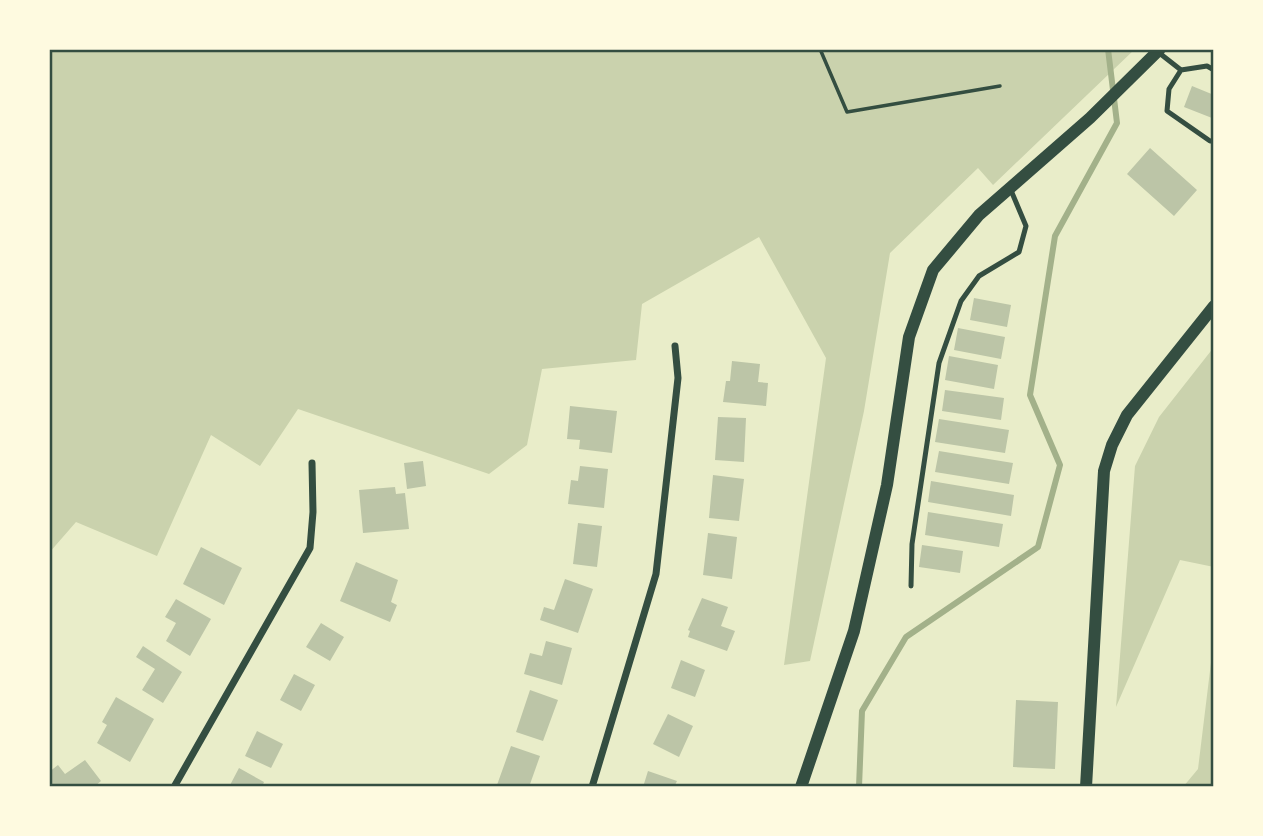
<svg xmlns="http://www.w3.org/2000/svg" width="1263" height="836" font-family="Arial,sans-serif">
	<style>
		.green { fill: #cad2ad }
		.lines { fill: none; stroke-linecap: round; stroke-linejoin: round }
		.stream { stroke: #a3b18a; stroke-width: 6 }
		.building { fill: #bcc5a7 }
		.path { stroke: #344e41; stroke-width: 3.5 }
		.service { stroke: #344e41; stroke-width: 5 }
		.minor { stroke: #344e41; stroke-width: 7 }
		.tertiary { stroke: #344e41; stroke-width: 12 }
		.neatline { fill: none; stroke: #344e41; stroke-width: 2.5 }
	</style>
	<rect width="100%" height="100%" fill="#e9edc9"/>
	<!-- green -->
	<path class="green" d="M49,49H1135L993,185L978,168L890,253L864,411L810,661L784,665L826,358L759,237L642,304L636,360L542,369L527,445L489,474L298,409L260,466L211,435L157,556L76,522L49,553Z
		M1214,347V567L1180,560L1116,707L1135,466L1159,417Z
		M1214,638V787H1183L1198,769Z"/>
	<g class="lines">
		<!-- stream -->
		<path class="stream" d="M859,787L862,711L906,637L1038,547L1060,465L1030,395L1055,236L1117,123L1108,49"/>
	</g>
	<!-- building -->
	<path class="building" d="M1192,86L1214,95L1212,118L1184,107Z
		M1150,148L1197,190L1174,216L1127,174Z
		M974,298L1011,305L1007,327L970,320Z
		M958,328L1005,337L1001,359L954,350Z
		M949,356L998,365L994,389L945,380Z
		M732,361L760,364L758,382L768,383L766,406L723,402L726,381H730Z
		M945,390L1004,398L1001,420L942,411Z
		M570,406L617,411L612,453L579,449L580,440L567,439Z
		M718,417L746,418L744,462L715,460Z
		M939,419L1009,430L1005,453L935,442Z
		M939,451L1013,463L1009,484L935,472Z
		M423,461L426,486L407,489L404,463Z
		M580,466L608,469L604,508L568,504L571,480L578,481Z
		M713,475L744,479L739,521L709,518Z
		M931,481L1014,495L1011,516L928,502Z
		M395,487L396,494L405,493L409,529L363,533L359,490Z
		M928,512L1003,524L999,547L925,535Z
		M578,523L602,526L597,567L573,564Z
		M708,533L737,537L732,579L703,575Z
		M922,545L963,551L960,573L919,567Z
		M201,547L242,568L224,605L183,584Z
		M356,562L398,580L391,602L397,605L390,622L340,601Z
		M565,579L593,589L578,633L540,620L544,607L554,610Z
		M702,598L728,607L721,626L735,631L727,651L688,637L690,631L688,630Z
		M176,599L211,619L190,656L166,641L176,623L165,617Z
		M321,623L344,637L330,661L306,647Z
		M546,641L572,648L562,685L524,674L530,653L542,656Z
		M143,646L182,672L163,703L142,690L155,669L136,657Z
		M681,660L705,670L695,697L671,688Z
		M294,674L315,685L301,711L280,700Z
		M530,690L558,700L543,741L516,732Z
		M116,697L154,719L130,762L97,743L107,725L102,722Z
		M1016,700L1058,702L1055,769L1013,767Z
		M668,714L693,726L679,757L653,744Z
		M257,731L283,744L271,768L245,756Z
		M511,746L540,756L529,787L497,785Z
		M85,760L101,781L94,787L49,786V772L58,765L65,774Z
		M239,768L264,782L262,787H229Z
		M648,771L677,781L674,787H643Z"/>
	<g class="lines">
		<!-- path -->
		<path class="path" d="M820,49L847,112L1000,86"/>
		<!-- service -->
		<path class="service" d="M1158,52L1181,70L1169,89L1167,111L1210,141H1214
			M1181,70L1207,66L1214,70
			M911,586L912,544L939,363L961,301L979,276L1019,252L1026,226L1010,188"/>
		<!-- minor -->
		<path class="minor" d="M174,787L310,548L313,512L312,463
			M592,787L656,574L678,378L675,346"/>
		<!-- tertiary -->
		<path class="tertiary" d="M801,787L854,631L887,485L909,337L933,270L979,215L1090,118L1160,49
			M1086,787L1104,471L1112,445L1127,415L1214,306"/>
	</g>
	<!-- border -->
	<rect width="1263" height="836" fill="none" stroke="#fefae0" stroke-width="102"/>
	<rect x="51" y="51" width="1161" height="734" class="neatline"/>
</svg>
